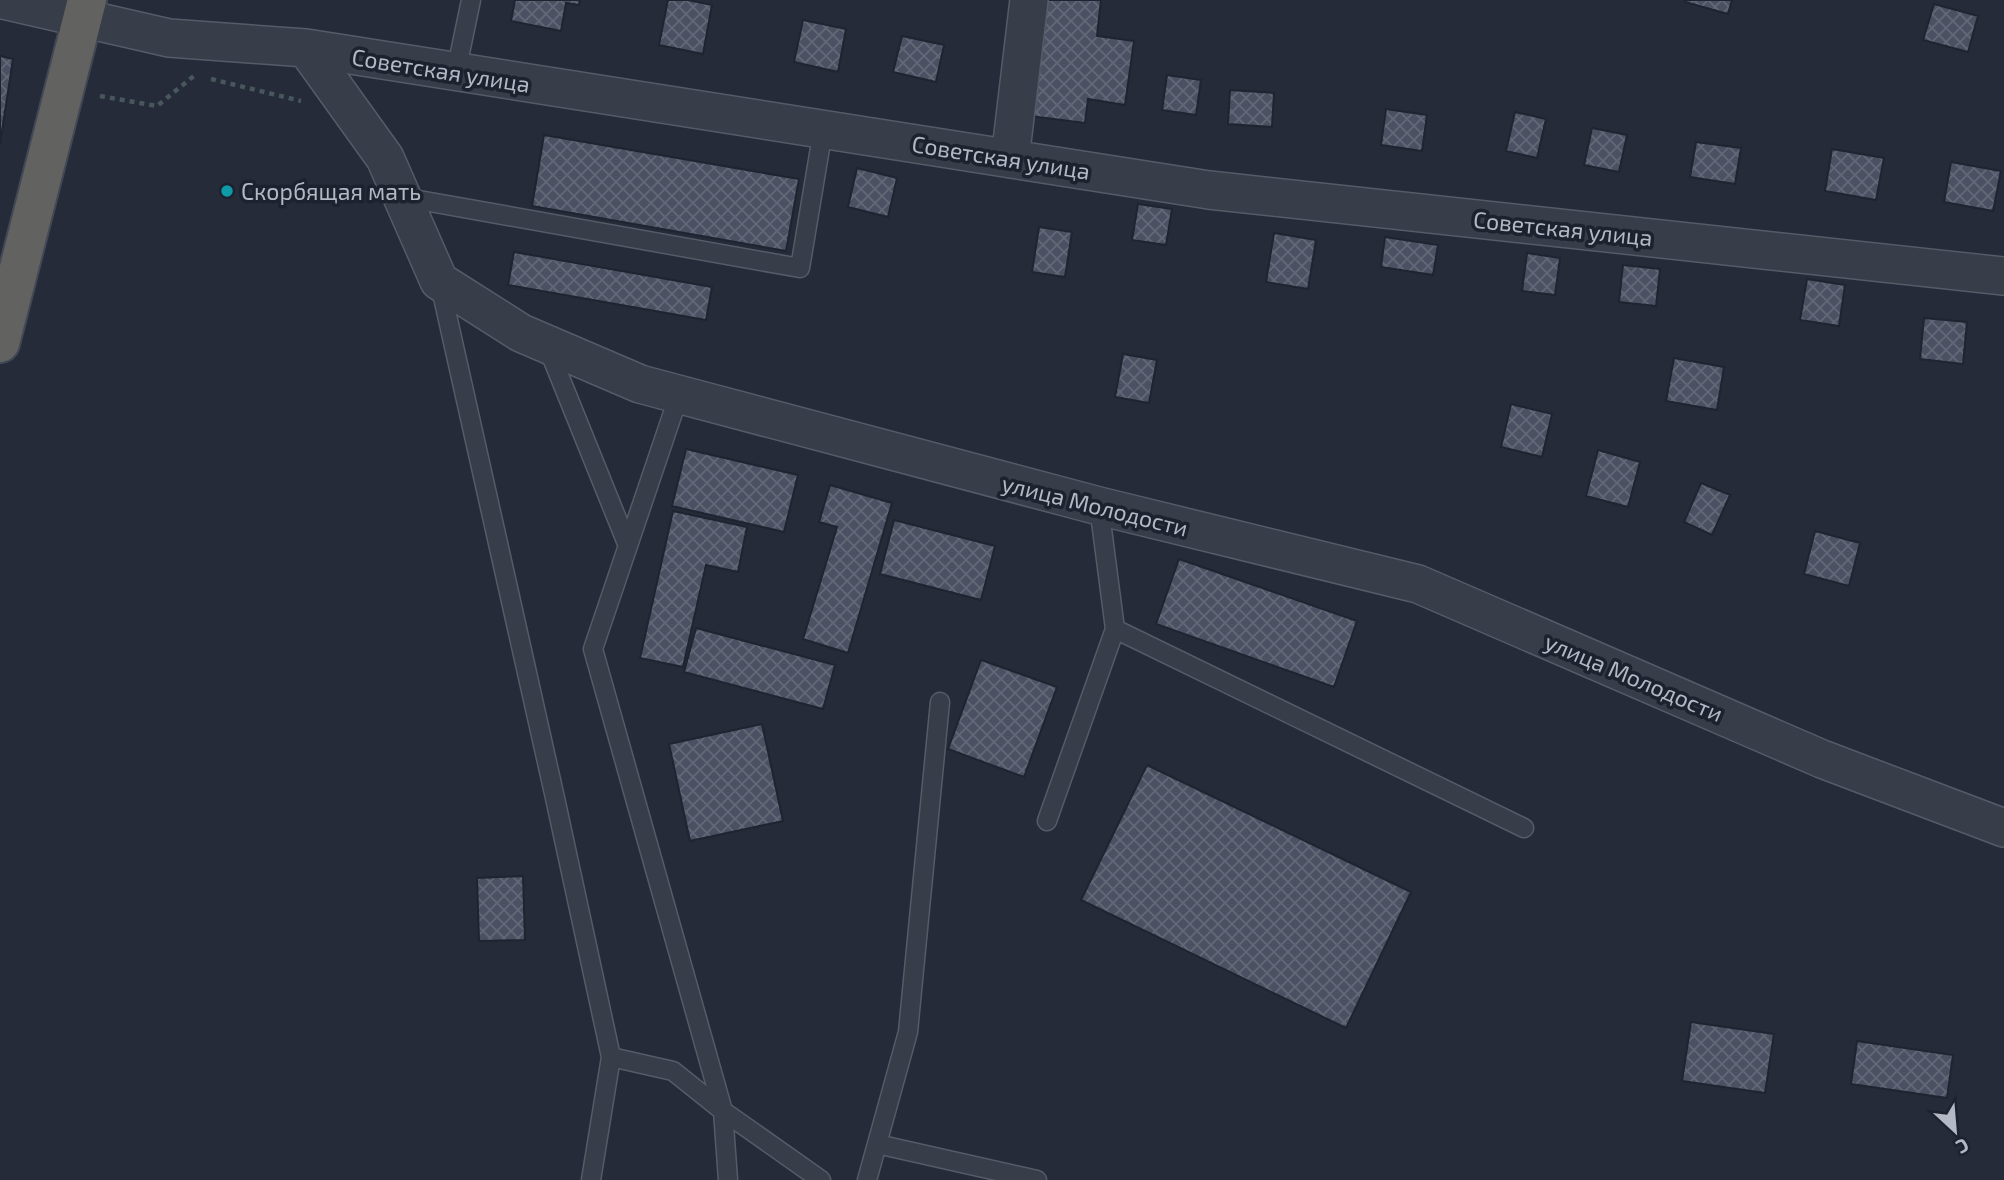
<svg xmlns="http://www.w3.org/2000/svg" width="2004" height="1180" font-family="'Exo 2',sans-serif">
	<style>
		.building { fill: url(#building-cross-hatch); stroke: #1f2431; stroke-width: 2 }
		.lines { fill: none; stroke-linecap: round; stroke-linejoin: round }
		.service-casing { stroke: #565b68; stroke-width: 21 }
		.minor-casing { stroke: #565b68; stroke-width: 40 }
		.trunk-casing { stroke: #434855; stroke-width: 42 }
		.path { stroke: #48575c; stroke-width: 4.5; stroke-dasharray: 5 5; stroke-linecap: butt }
		.service { stroke: #383d4a; stroke-width: 18 }
		.minor { stroke: #383d4a; stroke-width: 37 }
		.trunk { stroke: #626260; stroke-width: 38 }
		.culture-dot { fill: #0f9aa8; stroke: #1d222f; stroke-width: 2.5 }
		.labels { text-anchor: middle; dominant-baseline: central; stroke-width: 7; stroke-linejoin: round; paint-order: stroke }
		.street-label { font-size: 23px; fill: #b4b8c5; stroke: #1d222f }
		.poi-label { font-size: 23px; fill: #b4b8c5; stroke: #1d222f; text-anchor: start }
	</style>
	<defs>
		<pattern id="building-cross-hatch" width="8" height="8" patternUnits="userSpaceOnUse" patternTransform="scale(1.75)"><rect width="8" height="8" fill="#4b5162"/><path d="M0 0l8 8M0 8l8-8" fill="none" stroke="#636877"/></pattern>
	</defs>
	<rect width="100%" height="100%" fill="#252b39"/>
	<!-- building -->
	<path class="building" d="M515,0H580L579,5L566,3L561,31L511,21Z
		M668,0H688L712,5L703,54L659,45Z
		M1046,0H1101L1097,36L1134,41L1125,105L1088,99L1085,123L1030,116Z
		M1685,0H1732L1728,14L1685,2Z
		M1934,4L1978,16L1968,52L1923,40Z
		M803,20L846,29L838,72L794,62Z
		M902,36L944,45L936,82L893,72Z
		M0,56L13,59L0,144Z
		M1167,75L1201,80L1196,115L1162,110Z
		M1230,90L1274,93L1272,127L1228,124Z
		M1386,109L1427,115L1422,151L1381,145Z
		M1515,112L1546,119L1537,158L1506,151Z
		M1592,128L1627,135L1619,172L1584,165Z
		M544,135L799,179L786,251L532,206Z
		M1696,142L1741,148L1735,184L1690,177Z
		M1832,149L1884,158L1876,200L1825,191Z
		M1951,162L2001,171L1993,211L1944,202Z
		M857,168L897,178L888,217L848,207Z
		M1138,204L1172,209L1166,245L1132,240Z
		M1039,227L1072,232L1065,277L1032,272Z
		M1274,233L1316,240L1308,289L1266,282Z
		M1385,237L1438,245L1433,275L1381,267Z
		M514,252L712,287L706,320L508,285Z
		M1527,253L1560,258L1555,295L1522,291Z
		M1623,265L1660,269L1656,306L1619,302Z
		M1807,279L1845,285L1839,326L1800,320Z
		M1924,318L1967,322L1963,364L1920,359Z
		M1123,354L1157,360L1149,403L1115,397Z
		M1674,358L1724,367L1717,410L1666,401Z
		M1511,404L1552,414L1542,457L1501,447Z
		M686,449L798,475L784,532L672,506Z
		M1598,450L1640,462L1628,507L1586,496Z
		M1701,483L1730,495L1712,535L1684,522Z
		M830,485L892,503L848,653L803,639L837,527L819,522Z
		M673,511L747,527L738,572L706,565L683,667L640,658Z
		M894,520L995,546L981,600L880,574Z
		M1815,531L1860,543L1849,586L1804,574Z
		M1179,559L1357,621L1334,687L1156,624Z
		M696,628L835,665L823,709L684,672Z
		M981,660L1057,687L1024,777L948,749Z
		M762,724L783,821L690,841L669,744Z
		M1147,765L1411,892L1346,1028L1081,900Z
		M523,876L525,940L479,941L477,878Z
		M1691,1022L1774,1034L1765,1093L1682,1081Z
		M1857,1041L1953,1055L1947,1098L1851,1084Z"/>
	<g class="lines">
		<defs>
			<path id="service" d="M456,72L471,0
				M402,197L800,268L823,130
				M440,284L555,798L611,1057L591,1180
				M548,348L628,546
				M679,395L593,649L723,1111L728,1180
				M1099,506L1115,629L1524,828
				M1047,821L1115,629
				M611,1057L673,1071L723,1111L821,1180
				M877,1144L1037,1180
				M867,1180L908,1032L940,702"/>
			<path id="minor" d="M3,0L169,38L306,48L1209,190L2004,276
				M306,48L385,158L439,281L521,333L640,384L1099,506L1418,584L1822,759L2004,828
				M1010,159L1029,0"/>
			<path id="trunk" d="M0,343L87,0"/>
		</defs>
		<!-- service casing -->
		<use href="#service" class="service-casing"/>
		<!-- minor casing -->
		<use href="#minor" class="minor-casing"/>
		<!-- trunk casing -->
		<use href="#trunk" class="trunk-casing"/>
		<!-- path -->
		<path class="path" d="M211,79L301,101
			M100,96L157,106L195,75"/>
		<!-- service -->
		<use href="#service" class="service"/>
		<!-- minor -->
		<use href="#minor" class="minor"/>
		<!-- trunk -->
		<use href="#trunk" class="trunk"/>
	</g>
	<!-- markers -->
	<circle class="culture-dot" cx="227" cy="191" r="7"/>
	<g class="labels">
		<!-- street labels -->
		<g class="street-label">
			<text transform="translate(441 70) rotate(9)">Советская улица</text>
			<text transform="translate(1001 157) rotate(9)">Советская улица</text>
			<text transform="translate(1563 228) rotate(6)">Советская улица</text>
			<text transform="translate(1095 505) rotate(14)">улица Молодости</text>
			<text transform="translate(1634 677) rotate(23)">улица Молодости</text>
		</g>
		<!-- poi labels -->
		<g class="poi-label">
			<text x="241" y="191">Скорбящая мать</text>
		</g>
	</g>
	<!-- north arrow -->
	<g transform="translate(1955 1131) rotate(154)" stroke="#1d222f" stroke-width="5" paint-order="stroke">
	<path d="M0-5L12 26L0 18L-12 26Z" fill="#b4b8c5"/>
	<text y="-10" font-size="19" font-weight="bold" text-anchor="middle" fill="#b4b8c5">С</text>
	</g>
</svg>
